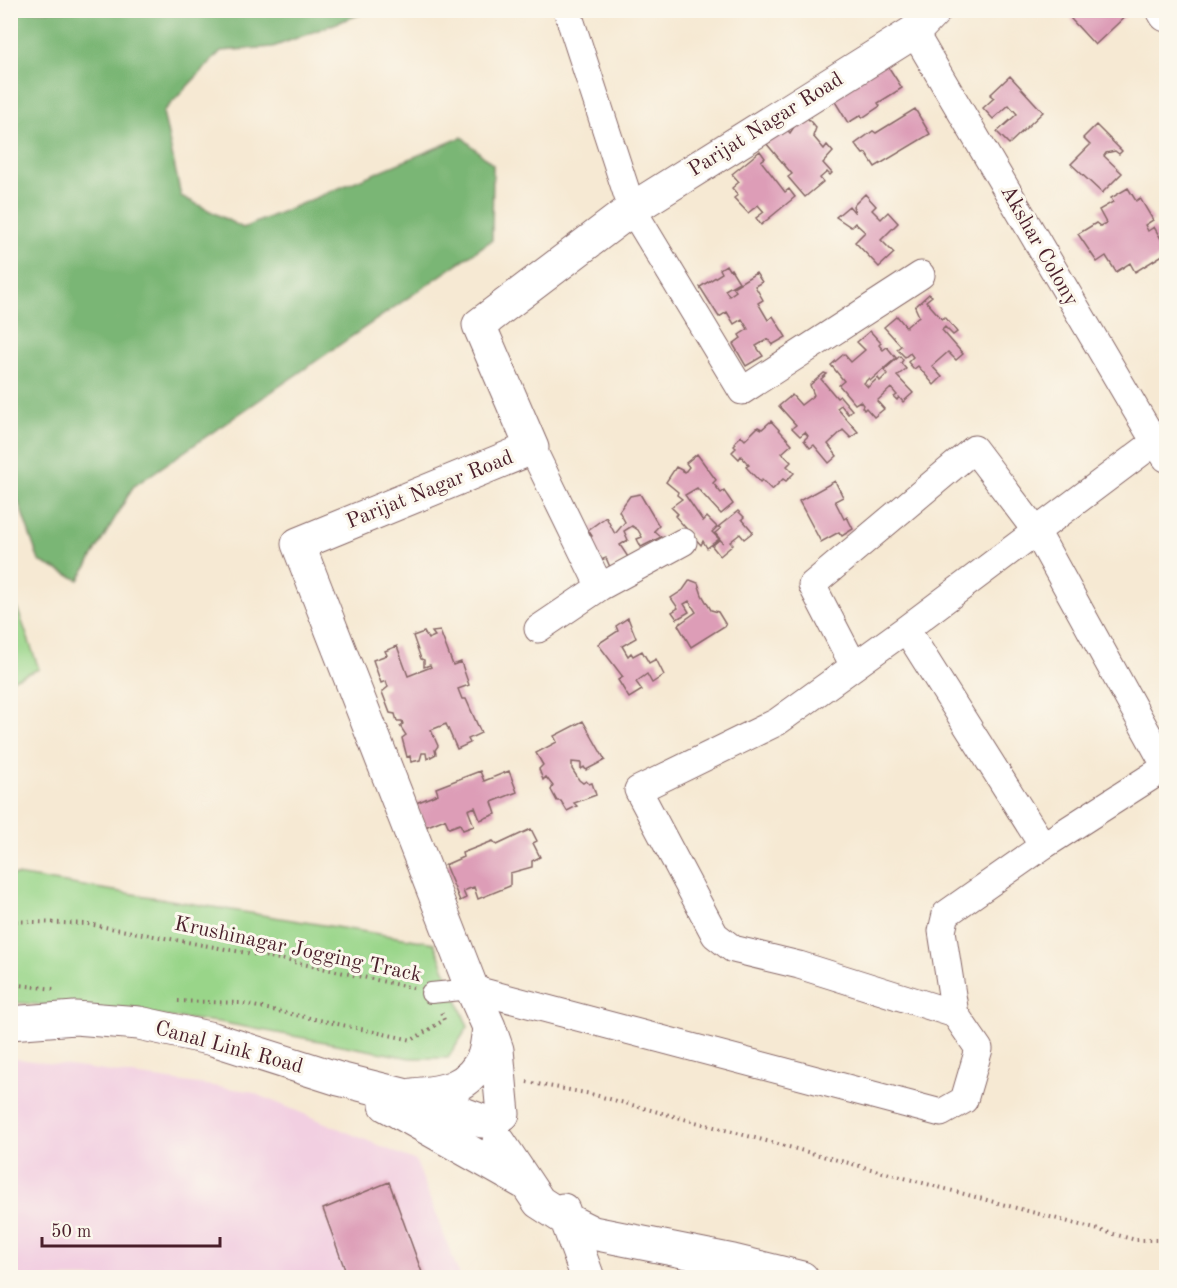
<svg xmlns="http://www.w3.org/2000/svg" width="1177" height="1288" font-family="'Old Standard TT',serif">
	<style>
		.built { fill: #f2cfe1 }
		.green { fill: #99d589; stroke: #727a5a; stroke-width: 1.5 }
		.forest { fill: #7ab675; stroke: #626a50; stroke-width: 1.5 }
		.building { fill: #dd9db7 }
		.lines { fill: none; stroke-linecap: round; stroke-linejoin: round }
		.pedestrian-casing { stroke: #866666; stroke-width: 22 }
		.minor-casing { stroke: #866666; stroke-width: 29 }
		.tertiary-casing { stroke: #866666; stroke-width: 35 }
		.secondary-casing { stroke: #866666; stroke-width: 35 }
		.path { stroke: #866666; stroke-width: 4; stroke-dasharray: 1.5 4.5; stroke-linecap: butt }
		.pedestrian { stroke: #fff; stroke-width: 20 }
		.minor { stroke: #fff; stroke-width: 27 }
		.tertiary { stroke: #fff; stroke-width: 33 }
		.secondary { stroke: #fff; stroke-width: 33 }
		.labels { text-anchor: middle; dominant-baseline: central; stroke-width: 6; stroke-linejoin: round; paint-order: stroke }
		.street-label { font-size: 21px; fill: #4a1f2b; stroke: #fbf7ec }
	</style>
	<rect width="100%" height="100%" fill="#fbf7ec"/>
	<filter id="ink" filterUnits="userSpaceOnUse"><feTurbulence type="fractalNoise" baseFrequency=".0167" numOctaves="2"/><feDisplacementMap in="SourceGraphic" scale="12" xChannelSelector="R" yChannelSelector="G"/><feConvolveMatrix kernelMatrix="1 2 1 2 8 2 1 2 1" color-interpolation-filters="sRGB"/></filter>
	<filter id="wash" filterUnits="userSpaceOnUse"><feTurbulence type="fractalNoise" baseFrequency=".008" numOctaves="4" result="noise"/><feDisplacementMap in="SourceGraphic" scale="24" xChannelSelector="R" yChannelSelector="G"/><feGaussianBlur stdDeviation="1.35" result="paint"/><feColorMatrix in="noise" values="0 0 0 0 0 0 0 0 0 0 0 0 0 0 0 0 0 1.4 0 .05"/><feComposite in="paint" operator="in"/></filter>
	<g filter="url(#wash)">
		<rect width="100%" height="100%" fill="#f6e9d3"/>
		<!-- built -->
		<path class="built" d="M11,1058L249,1091L416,1161L460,1277L11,1278Z"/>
		<!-- green -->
		<path class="green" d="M10,588L39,669L11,680H10Z
			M16,875L434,943L468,1027L448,1058H410L219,1022L11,1002L10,876Z"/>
		<!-- forest -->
		<path class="forest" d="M10,11H369L273,47L221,51L163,112L181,196L243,228L462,137L493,165L492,240L133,487L79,580L39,561L10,478Z"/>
		<g id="blocks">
			<!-- building -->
			<path class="building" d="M1080,10H1132L1095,45L1071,19Z
				M884,60L902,88L878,103L880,106L862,118L861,115L848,123L831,95Z
				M1010,76L1043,112L1009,144L997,132L1017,114L1009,105L993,119L983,108L994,98L990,95Z
				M915,109L930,134L875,167L866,153L863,154L855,144L873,131L876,133Z
				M803,113L816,128L813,136L824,149L827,145L833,152L823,163L832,173L830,175L827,172L820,178L823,182L805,197L788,177L792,174L766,143L785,127L790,133L794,127L789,123Z
				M1096,125L1122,151L1119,154L1115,151L1106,153L1104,156L1122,173L1102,193L1071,164L1090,145L1083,138Z
				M760,151L765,158L761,161L785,192L789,189L795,197L761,225L756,218L764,212L758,205L748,213L734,198L738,195L732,188L739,182L732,174Z
				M1128,188L1136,201L1140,198L1153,220L1145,225L1148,231L1154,227L1166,247V253L1135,272L1130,263L1116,272L1106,256L1097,262L1078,234L1096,223L1100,226L1106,223L1099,210L1113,202L1111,198Z
				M865,194L876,206L872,210L881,219L888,212L898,223L881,240L894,253L879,267L855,242L865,232L855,223L851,227L836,217L849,206L855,213L853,206Z
				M726,265L729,270L731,269L739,282L725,290L729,296L736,291L733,287L756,273L762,282L755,286L763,300L758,303L768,320L773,316L786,337L772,345L768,339L756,346L763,356L746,366L733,344L741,338L739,335L748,329L742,319L734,324L727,312L719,317L700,287L722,273L720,269Z
				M929,294L932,296L926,301L942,319L945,317L957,332L953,335L945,327L942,330L963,354L956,360L948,352L932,366L942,377L934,385L918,366L914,369L908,362L913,357L910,353L905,357L897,349L901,346L884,327L897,316L906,327L919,316L915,307Z
				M870,331L881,343L879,345L883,350L887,347L896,358L871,380L869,378L864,383L868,387L878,378L880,381L887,374L884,370L900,356L903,360L901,363L906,369L897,376L913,393L903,402L899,397L897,400L894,397L897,395L891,388L877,401L884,409L874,417L866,408L864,410L862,407L863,405L860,401L855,404L839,385L844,381L831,365L844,354L851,362L865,350L857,342Z
				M824,373L827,374L821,379L837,398L840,396L852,410L848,414L841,405L837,408L858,432L851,438L843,430L828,444L837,456L829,463L814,445L810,448L804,440L808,436L805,432L800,436L792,428L796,425L779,406L792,395L801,405L814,395L810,385Z
				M771,421L792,444L782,453L791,462L787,466L794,473L786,481L783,479L772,490L762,480L760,482L746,467L749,465L741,456L739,459L732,452L736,448L734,446L736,444L735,442L741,436L745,440L758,427L762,429Z
				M697,454L716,480L713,483L721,493L724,491L733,504L721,514L697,488L685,495L703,521L707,517L717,527L712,532L719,539L707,548L703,541L701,545L675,516L678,514L671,507L682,499L677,495L678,492L666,482L676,467L685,472L689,467L686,463Z
				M835,481L843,497L835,501L844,519L847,517L853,529L842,536L839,532L821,542L799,501Z
				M640,494L659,526L654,531L661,537L641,547L637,539L642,537L638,530L632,526L624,531L628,540L620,545L628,557L610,567L606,558L601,560L587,538L592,536L588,530L606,517L615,534L625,522L619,511L630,496Z
				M738,511L744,517L742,519L753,532L744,539L740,534L730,542L733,545L720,556L712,546L719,540L723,543L715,533L721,528L718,527Z
				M690,580L698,583L702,595L711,610L718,612L726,625L691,647L678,625L696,612L689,601L684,604L689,612L677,619L672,612L678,608L671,598L683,590Z
				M628,618L636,638L622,646L628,656L631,653L633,656L642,651L649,663L656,659L664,675L652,683L647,674L636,682L642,690L629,698L618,680L623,677L598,644L618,631L616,626Z
				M440,631L453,665L461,662L469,685L458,689L462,699H466L481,733L468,739L470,743L457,749L446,724L431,730L438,746L435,750L436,754L427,759L426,753H422L420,760L411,762L410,756L407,757L402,738L406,735L400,726L403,724L402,721H397L395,714L390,713L382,692L388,687L386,681L381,683L373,660L387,655L385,651L397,646L408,676L431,667L430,665L424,667V660L421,659L413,636L424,632L428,639L435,636L432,632Z
				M583,721L605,760L586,770L584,767L581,769V763L572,762V769L579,780L583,783L586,781L589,784L592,783L596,795L574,803L577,806L567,811L561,801H557L551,790L553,786L546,777L543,780L539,769L543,765L536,753L557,742L554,736Z
				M480,771L484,781L509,771L517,792L492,802L496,814L480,820L475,807L468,810L474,826L463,830L460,824L449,828L445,819L425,827L416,803L438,794L436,788Z
				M531,829L537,841L533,843L540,857L532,861V867L510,873V886L478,899L474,887L463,891L466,898L460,901L445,865L463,857L462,853L493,841L497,845Z
				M389,1182L424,1278H348L323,1209Z"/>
		</g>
	</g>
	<g filter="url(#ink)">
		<use href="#blocks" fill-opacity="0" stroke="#866666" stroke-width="1.5"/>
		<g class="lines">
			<defs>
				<path id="pedestrian" d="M431,993L472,989"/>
				<path id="minor" d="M567,10L632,209L742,391L921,275
					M914,32L1149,432L1166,458
					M532,448L600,587L683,542
					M538,629L600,587
					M906,629L1043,846
					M854,666L812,585L974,449L1036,531L1166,767
					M472,989L941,1113L964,1100L979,1049L955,1014L799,965L733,949L715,935L638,790L777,722L906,629L1155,442
					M955,1014L942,931L946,914L1043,846L1166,767"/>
				<path id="tertiary" d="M10,1023L75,1018L139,1023L213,1039L339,1079L431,1102L482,1121
					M413,1095C444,1092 470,1088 484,1056C487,1047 488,1036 489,1027
					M401,1113L523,1182
					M503,1114L497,1050L489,1027L472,989L298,544L532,448L479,325L632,209L914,32L935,10
					M499,1142L539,1202L567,1220L593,1233L733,1261L802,1278
					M563,1210L588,1278"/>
				<path id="secondary" d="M1163,10L1166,15
					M386,1105L401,1113"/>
			</defs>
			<!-- pedestrian casing -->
			<use href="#pedestrian" class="pedestrian-casing"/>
			<!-- minor casing -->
			<use href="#minor" class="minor-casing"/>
			<!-- tertiary casing -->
			<use href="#tertiary" class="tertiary-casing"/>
			<!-- secondary casing -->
			<use href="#secondary" class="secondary-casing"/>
			<!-- path -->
			<path class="path" d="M10,921L88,924L280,959L413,988
				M10,984L54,989
				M178,1001L240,1003L412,1040L444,1020L441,1012
				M527,1082L591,1094L1136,1240H1166"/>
			<!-- pedestrian -->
			<use href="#pedestrian" class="pedestrian"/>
			<!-- minor -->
			<use href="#minor" class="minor"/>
			<!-- tertiary -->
			<use href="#tertiary" class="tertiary"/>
			<!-- secondary -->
			<use href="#secondary" class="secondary"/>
		</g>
	</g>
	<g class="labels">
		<!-- street labels -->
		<g class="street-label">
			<text transform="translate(766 125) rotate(-32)">Parijat Nagar Road</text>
			<text transform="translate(1039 246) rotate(60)">Akshar Colony</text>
			<text transform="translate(430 490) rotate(-22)">Parijat Nagar Road</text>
			<text transform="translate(298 950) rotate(12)">Krushinagar Jogging Track</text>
			<text transform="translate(229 1048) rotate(15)">Canal Link Road</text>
		</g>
	</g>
	<!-- margin -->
	<rect width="1177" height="1288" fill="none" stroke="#fbf7ec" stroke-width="36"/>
	<!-- scale -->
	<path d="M42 1237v9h178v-9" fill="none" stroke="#4a1f2b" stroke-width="3"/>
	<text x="51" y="1237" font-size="18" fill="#4a1f2b" stroke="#fbf7ec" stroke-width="4.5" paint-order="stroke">50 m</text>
</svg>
